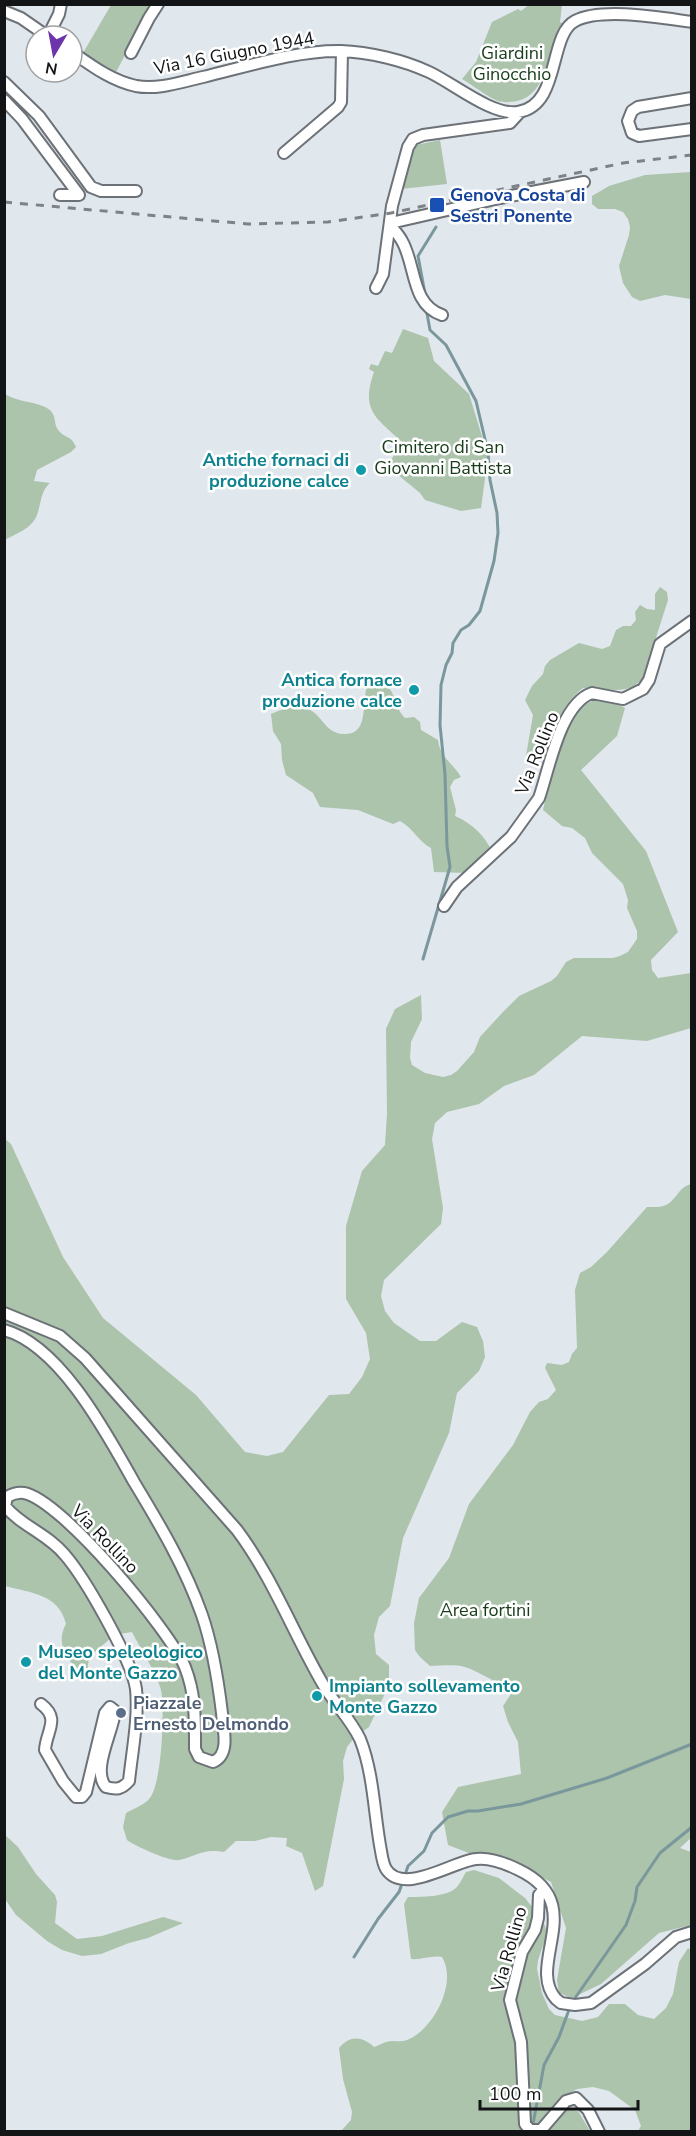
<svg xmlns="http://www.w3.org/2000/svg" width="696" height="2136" font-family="'Nunito Sans',sans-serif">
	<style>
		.green { fill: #acc3ac }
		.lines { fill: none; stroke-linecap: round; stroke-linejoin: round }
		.stream { stroke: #7a989c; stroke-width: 3 }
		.street-casing { stroke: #6c7277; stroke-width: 14 }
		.street { stroke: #fff; stroke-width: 10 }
		.rail { stroke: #7e8287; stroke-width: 3; stroke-dasharray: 8 8; stroke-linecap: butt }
		.transit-dot { fill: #1a4fb4; stroke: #fff; stroke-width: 2 }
		.culture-dot { fill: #0f9aa8; stroke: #fff; stroke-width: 2 }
		.service-dot { fill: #5c6f8a; stroke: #fff; stroke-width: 2 }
		.labels { text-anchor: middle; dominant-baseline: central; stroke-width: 5; stroke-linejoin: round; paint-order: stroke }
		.street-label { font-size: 18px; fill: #121416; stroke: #fff }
		.park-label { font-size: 18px; fill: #163c19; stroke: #fff }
		.transit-label { font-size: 18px; font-weight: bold; fill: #164399; stroke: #fff; text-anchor: start }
		.culture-label { font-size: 18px; font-weight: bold; fill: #0d838f; stroke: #fff; text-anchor: end }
		.service-label { font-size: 18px; font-weight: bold; fill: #4e5e75; stroke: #fff; text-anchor: start }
	</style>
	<rect width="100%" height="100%" fill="#e0e7ed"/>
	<!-- green -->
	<path class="green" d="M530,4L562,5L560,22L563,24C548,47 549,94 517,101C511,102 504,103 498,101C486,96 474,86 462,79L476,62L492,22L518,9L521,11Z
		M111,5H152L116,72L83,53Z
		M440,140L447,184L401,189L416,145Z
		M691,172V299L665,295L640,301L632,297L623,283L619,266L629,235L630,227L628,219L623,212L615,209H598L592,204V196L609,186L645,175Z
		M403,329L428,338L434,361L469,394L488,456L481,508L461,511L425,500L420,493L397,474L390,461L403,443C377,418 360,412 374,372L369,369L371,364L378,366L385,351L392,353Z
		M5,394C19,403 38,401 50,410C57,416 53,425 59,431C66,439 71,435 76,447L71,452L37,470L34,481L50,483C38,493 42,511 33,522C27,530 13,535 5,540Z
		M660,587L667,592L668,600L652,650C651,659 648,665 645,673C633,699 606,687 583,688C573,696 565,705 559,718C551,734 550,759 527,761L526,756L533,715L525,700L532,686L543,674L545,666L550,660L579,643L602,649L610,646L616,630L623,626H631L636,620L635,612L640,605L647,609L655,610V594Z
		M371,679C399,683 390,703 405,718L414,717L420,722L421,730L438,740C440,758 453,763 461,777L454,780L450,787L456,810L455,816C471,823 485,835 492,852L469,873L434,872L431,848C419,842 413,828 400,821L393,824L358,810L320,807L313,793L286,775L282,760L281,744L273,731L271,714C326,690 315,736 346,734C373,733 358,694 371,679Z
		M594,700H610L625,708L617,736L581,770L646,851L678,932L651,960L652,970L658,978L691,973V1028L647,1041L582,1036L534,1075L504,1086L479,1104L447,1112L435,1123L432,1139L443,1208L441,1224L384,1280L381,1296L385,1311L394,1323L420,1341H436L462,1322L477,1327L483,1341L485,1357L479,1371L457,1393L449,1433L403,1538L390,1606L379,1617L374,1635L376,1654L389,1665V1685L369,1727L354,1738L347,1747L343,1761L344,1779L323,1886L315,1891L302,1853L286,1846L287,1838L271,1837L255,1841H236L224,1852C203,1848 197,1856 179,1860C170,1862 135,1846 127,1840L123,1827L126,1813C133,1809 144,1805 149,1799C162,1786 165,1708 161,1690C158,1676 139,1646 132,1632L113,1635C104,1647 86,1653 88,1670L85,1673C67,1664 55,1643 66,1624C59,1594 31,1593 5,1586L4,1138L11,1144L63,1257L103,1318L196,1395L245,1452L267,1456L283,1452L329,1395L349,1394L362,1377L370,1359L366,1333L346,1299V1226L362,1171L385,1145L387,1114L386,1029L395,1009L421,995L422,1019L411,1042L410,1058L412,1065L425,1073L443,1077L451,1075L457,1071L474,1052L480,1037L502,1013L519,996L551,981L557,976L566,962L574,958H613L620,956L628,952L637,939V931L627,908L628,900L623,884L592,853L585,838L572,828L562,826L543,810C550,782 560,726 582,707C585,704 591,702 594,700Z
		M691,1184L692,1837L680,1848L691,1852V1925L659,1933L601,1984L572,1998L559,1993L557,1980L566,1928L551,1882L512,1862L474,1855L448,1845L442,1812L458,1787L521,1774L518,1742L508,1722L503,1706L519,1682C499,1690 483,1672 465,1667C453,1664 442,1666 430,1666L419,1656L415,1650L414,1623L419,1598L449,1558L469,1504L513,1445L530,1412L539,1402L548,1399L556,1390L545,1368L547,1363L562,1365L569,1362L572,1354L577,1348L575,1290L580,1273L591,1267L607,1252L647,1207C654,1207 662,1208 668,1204C678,1197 679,1187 691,1184Z
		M4,1834L18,1847L36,1874L55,1895L57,1902L55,1923L77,1939L102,1936L163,1917L183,1923L148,1938L129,1943L101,1954L82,1956L62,1950L47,1941L16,1915L5,1899Z
		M474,1870L499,1878L525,1898L543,1921L546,1929V1937L538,1960L537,1969L542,1993L549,2009L555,2015L582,2021L598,2017L609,2004H625L638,2015L654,2019L666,2008L673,1994L679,1962L688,1948L691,1950V2131H638L641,2126L635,2110L609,2091L593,2087L577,2089L566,2095L563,2103L569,2109L578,2111L590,2131H341L351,2120L352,2112L343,2079L339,2048C350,2035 362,2036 374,2047C380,2045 386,2041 392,2041C397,2041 402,2042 407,2040C433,2030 458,1983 442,1957C431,1955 422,1960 411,1959L404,1904L408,1897C421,1897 446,1897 456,1888C460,1884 463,1877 466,1872Z"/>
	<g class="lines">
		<!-- stream -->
		<path class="stream" d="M426,299L418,256L436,227
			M423,959L450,867L447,846L445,774L440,725L441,685L446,665L452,653L453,643L461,630L469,625L480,611L494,561L498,533L497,513L490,480L488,452L476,401L446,345L430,330L426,308
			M405,1875L408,1866L424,1851L432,1833L448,1817L468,1811H478L521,1804L607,1778L692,1744
			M354,1957L378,1919L399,1892L403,1881
			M573,2001L626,1925L635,1901L637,1887L660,1853L692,1827
			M533,2124L544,2065L559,2037L570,2007"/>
		<defs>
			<path id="street" d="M4,11L21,18L47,36
				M48,36L59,14L61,4
				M72,52C92,66 112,81 136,86C158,90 181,82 203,77C245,67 297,50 341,51C369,52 403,60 429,72C453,83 492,116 518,112C561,106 548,35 575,21C602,7 662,18 692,22
				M131,53L149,18L158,4
				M4,82L39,116L91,187L101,191H136
				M692,98L638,107L632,111L628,121L632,133L639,136L692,129
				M4,100L22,119L79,195H60
				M284,153L338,107L341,102L342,51
				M390,225L395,222L500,198L584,182
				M390,225C394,230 399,235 402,241C416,265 411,305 442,315
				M376,288L383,274L392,206L408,147L413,139L423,135L510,123L520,112
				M444,906L457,887L511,837L539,798C549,770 560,704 592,693L623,699L643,689L649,680L660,644L692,621
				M4,1313L60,1336L85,1358L237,1530C273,1578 294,1635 324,1686C335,1704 351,1720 360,1739C374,1774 374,1815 381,1851C382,1857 383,1864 386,1869C403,1896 454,1861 476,1859C490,1857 507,1864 519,1870C590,1904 525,1964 556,1999L561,2003L575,2005L591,2003L645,1964L676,1937L692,1932
				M4,1330C60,1345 107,1434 134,1482C160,1525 185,1567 202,1615C213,1647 218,1680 222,1713C223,1728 231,1755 213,1762L199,1757L195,1749C195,1720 196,1695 185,1667C170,1631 62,1500 24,1493C17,1492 12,1494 7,1497L5,1506C21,1526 48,1534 65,1555C85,1578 132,1660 136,1689C139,1717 132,1752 129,1781C122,1789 117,1790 106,1787C91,1770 113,1732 115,1711L110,1707L105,1713L86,1792L82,1797H76L63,1781L45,1750C46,1731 61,1719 41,1704
				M544,1889L539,1895L538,1918L535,1930L522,1952L510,2000L521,2042L525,2124L530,2130H541L566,2101L576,2098L588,2110L599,2132"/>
		</defs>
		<!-- street casing -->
		<use href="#street" class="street-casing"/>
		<!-- street -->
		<use href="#street" class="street"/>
		<!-- rail -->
		<path class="rail" d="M4,202L248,224L328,222L391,213L623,163L692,155"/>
	</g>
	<!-- markers -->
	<rect class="transit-dot" x="429" y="197" width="16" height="16" rx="3"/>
	<g class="culture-dot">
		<circle cx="361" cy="470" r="6"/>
		<circle cx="414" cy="690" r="6"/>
		<circle cx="26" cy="1662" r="6"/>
		<circle cx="317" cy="1696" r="6"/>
	</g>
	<circle class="service-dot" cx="121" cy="1713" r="6"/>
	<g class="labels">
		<!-- street labels -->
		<g class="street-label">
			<text transform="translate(234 53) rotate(-11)">Via 16 Giugno 1944</text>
			<text transform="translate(537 753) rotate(-68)">Via Rollino</text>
			<text transform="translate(105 1539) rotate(46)">Via Rollino</text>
			<text transform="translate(509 1949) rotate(-74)">Via Rollino</text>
		</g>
		<!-- park labels -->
		<g class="park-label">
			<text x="512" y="53">Giardini<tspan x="512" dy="21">Ginocchio</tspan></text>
			<text x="443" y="447">Cimitero di San<tspan x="443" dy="21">Giovanni Battista</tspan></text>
			<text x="485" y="1610">Area fortini</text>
		</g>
		<!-- transit labels -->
		<g class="transit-label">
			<text x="450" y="195">Genova Costa di<tspan x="450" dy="21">Sestri Ponente</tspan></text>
		</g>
		<!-- culture labels -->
		<g class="culture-label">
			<text x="349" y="460">Antiche fornaci di<tspan x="349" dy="21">produzione calce</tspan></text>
			<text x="402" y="680">Antica fornace<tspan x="402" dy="21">produzione calce</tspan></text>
			<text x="38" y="1652" text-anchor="start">Museo speleologico<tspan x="38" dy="21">del Monte Gazzo</tspan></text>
			<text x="329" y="1686" text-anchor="start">Impianto sollevamento<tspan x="329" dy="21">Monte Gazzo</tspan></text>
		</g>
		<!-- service labels -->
		<g class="service-label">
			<text x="133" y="1703">Piazzale<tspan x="133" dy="21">Ernesto Delmondo</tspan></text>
		</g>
	</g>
	<!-- border -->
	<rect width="696" height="2136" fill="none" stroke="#121416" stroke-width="12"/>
	<!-- north arrow -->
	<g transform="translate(54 54) rotate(190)"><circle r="28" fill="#ffffff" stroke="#a0a1a2" stroke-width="1.5"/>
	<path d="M0-4.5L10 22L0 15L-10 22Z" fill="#6c35ac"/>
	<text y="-9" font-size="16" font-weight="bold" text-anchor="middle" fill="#121416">N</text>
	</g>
	<!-- scale -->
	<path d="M480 2100v9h158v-9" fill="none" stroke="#121416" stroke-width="3"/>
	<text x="489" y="2100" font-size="18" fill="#121416" stroke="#ffffff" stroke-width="4.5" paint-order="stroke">100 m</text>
</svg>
